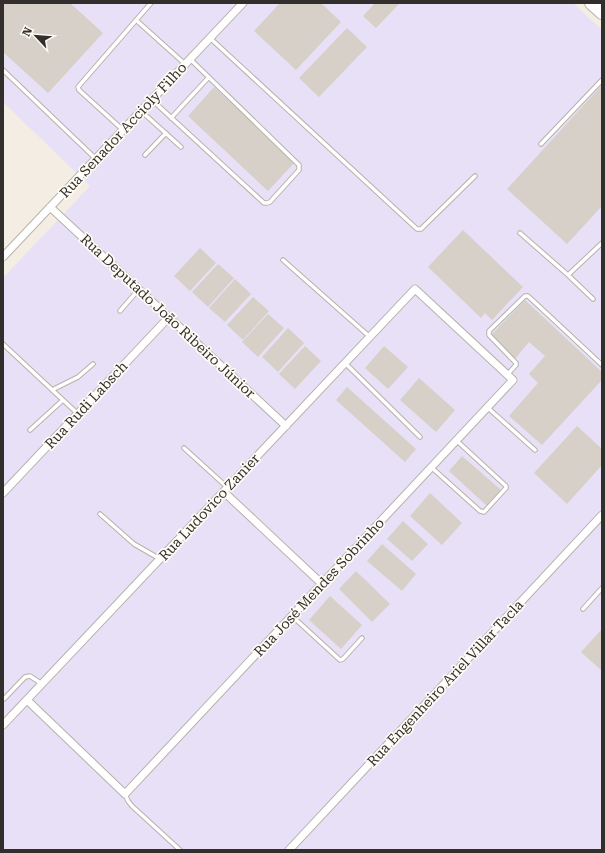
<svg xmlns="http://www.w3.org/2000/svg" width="605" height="853" font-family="'Roboto Serif',serif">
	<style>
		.industrial { fill: #e7e0f6 }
		.building { fill: #d6d0c8 }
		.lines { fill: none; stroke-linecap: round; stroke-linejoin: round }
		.service-casing { stroke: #b7b1a9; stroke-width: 5.5 }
		.minor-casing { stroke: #b7b1a9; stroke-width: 9 }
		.primary-casing { stroke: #b7b1a9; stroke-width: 14 }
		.service { stroke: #fff; stroke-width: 3.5 }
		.minor { stroke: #fff; stroke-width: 7 }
		.primary { stroke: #fff; stroke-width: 12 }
		.labels { text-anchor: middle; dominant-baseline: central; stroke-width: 3.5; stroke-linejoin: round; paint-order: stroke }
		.street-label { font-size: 14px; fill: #312e2b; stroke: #fefbf5 }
	</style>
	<rect width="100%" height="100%" fill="#f3ede4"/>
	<!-- industrial -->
	<path class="industrial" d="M3,3H573L602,30V850H3V278L90,186L3,102Z"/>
	<!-- building -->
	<path class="building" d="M3,3H70L103,33L48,93L3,52Z
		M280,3H321L341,22L296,70L254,31Z
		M375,3H400L376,28L363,16Z
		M347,28L367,47L319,97L299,78Z
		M602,85V206L567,244L507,189Z
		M214,87L295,162L268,191L188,116Z
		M463,230L523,287L492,320L485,313L481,318L428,267Z
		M200,248L216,263L190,291L174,276Z
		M218,264L234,278L208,307L192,292Z
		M235,279L251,294L225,322L209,308Z
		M253,297L269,311L243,340L227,325Z
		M525,300L602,372V380L542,445L509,416L538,383L529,374L545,356L529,342L515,359L491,335Z
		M268,314L284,328L258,357L242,342Z
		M288,328L304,343L278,372L262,357Z
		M305,346L321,361L295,389L279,374Z
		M384,346L408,367L388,389L365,368Z
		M419,378L455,410L436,432L400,400Z
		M347,387L416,449L405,462L336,400Z
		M577,426L602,449V465L567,504L534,473Z
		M462,456L501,490L487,506L449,471Z
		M430,493L462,523L442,545L410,516Z
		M403,521L428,544L412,561L387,539Z
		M382,544L416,574L402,591L367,561Z
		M356,571L390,604L372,622L339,589Z
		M330,596L362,625L341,649L309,620Z
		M602,629V671L581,652Z"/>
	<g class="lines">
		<defs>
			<path id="service" d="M136,20L185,64
				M210,38L417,229H421L475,176
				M3,70L96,159
				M152,100L264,203H267L270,202L299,170V165L190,59
				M141,111L181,147
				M171,118L209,77
				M123,130L79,90L78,87L151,3
				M541,144L602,80
				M145,155L166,133
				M520,233L568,275
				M283,260L370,337
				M593,299L568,275L602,243
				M120,311L139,289
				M3,344L78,414
				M345,363L420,437
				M507,375L516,365V363L489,335V331L525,296H528L602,365
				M52,390L78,377L93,364
				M487,407L535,450
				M30,430L63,400
				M184,448L228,488
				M431,467L480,511L484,512L506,488V486L456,440
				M100,514L134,544L160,559
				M583,609L602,588
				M292,616L340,660L343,659L362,638
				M4,699L25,677L30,676L42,684
				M125,794L128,801L132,806L180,850"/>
			<path id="minor" d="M50,207L286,426
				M3,257L243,3
				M224,492L322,584
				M3,493L169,317
				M3,725L415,289L513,380L125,794L27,700
				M289,850L602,515"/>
			<path id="primary" d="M591,3L602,13"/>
		</defs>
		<!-- service casing -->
		<use href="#service" class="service-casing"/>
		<!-- minor casing -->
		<use href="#minor" class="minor-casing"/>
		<!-- primary casing -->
		<use href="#primary" class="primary-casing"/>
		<!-- service -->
		<use href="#service" class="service"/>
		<!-- minor -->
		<use href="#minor" class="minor"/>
		<!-- primary -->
		<use href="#primary" class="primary"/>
	</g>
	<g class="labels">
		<!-- street labels -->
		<g class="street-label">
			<text transform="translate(123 130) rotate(-47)">Rua Senador Accioly Filho</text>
			<text transform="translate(168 316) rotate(43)">Rua Deputado João Ribeiro Júnior</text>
			<text transform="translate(86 405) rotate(-47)">Rua Rudi Labsch</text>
			<text transform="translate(209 507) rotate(-47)">Rua Ludovico Zanier</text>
			<text transform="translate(319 587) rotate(-47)">Rua José Mendes Sobrinho</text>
			<text transform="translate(445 683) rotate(-47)">Rua Engenheiro Ariel Villar Tacla</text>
		</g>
	</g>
	<!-- border -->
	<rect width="605" height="853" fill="none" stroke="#312e2b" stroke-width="8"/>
	<!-- north arrow -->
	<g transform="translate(36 36) rotate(296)" stroke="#fefbf5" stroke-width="3" paint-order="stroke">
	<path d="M0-3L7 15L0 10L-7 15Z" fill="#312e2b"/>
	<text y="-6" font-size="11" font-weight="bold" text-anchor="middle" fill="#312e2b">N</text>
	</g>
</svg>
